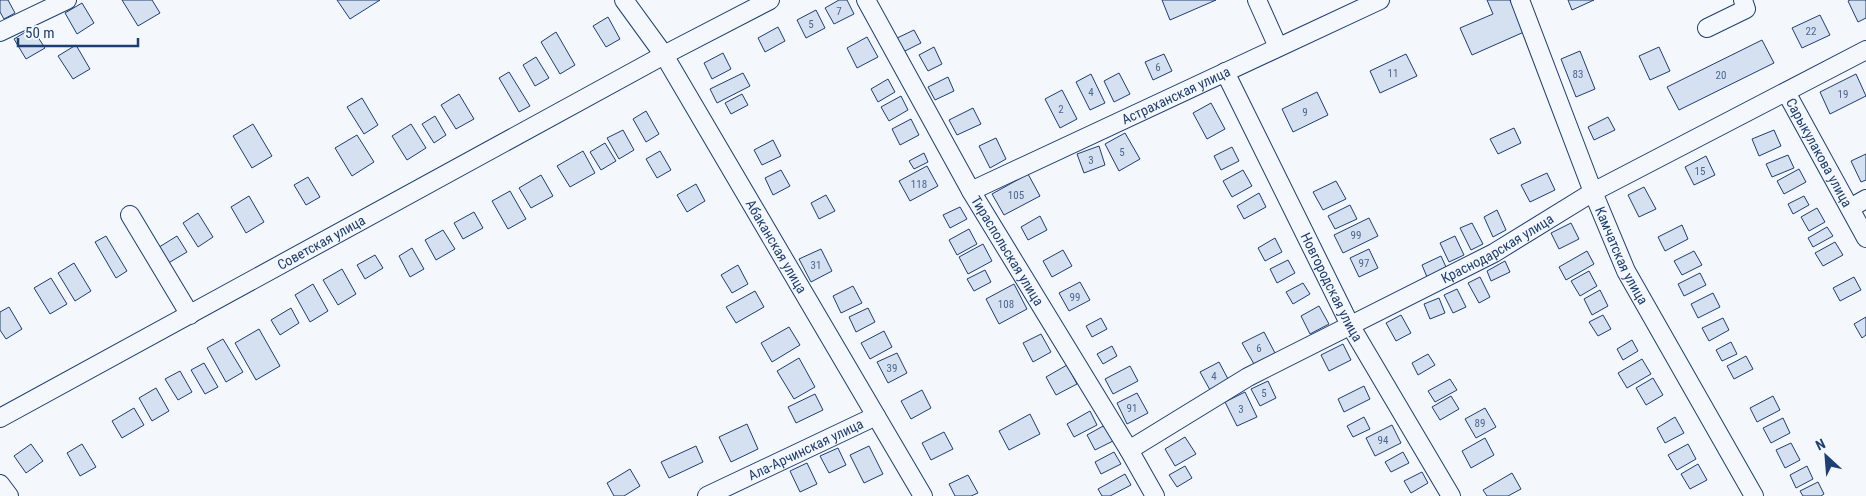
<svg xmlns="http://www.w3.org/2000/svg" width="1866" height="496" font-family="'Roboto Condensed',sans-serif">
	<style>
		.building { fill: #d5e0f0; stroke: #1d3f73 }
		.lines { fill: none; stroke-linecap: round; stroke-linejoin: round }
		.minor-casing { stroke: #1d3f73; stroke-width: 20 }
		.minor { stroke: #f4f7fb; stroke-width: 18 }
		.labels { text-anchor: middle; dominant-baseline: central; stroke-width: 4; stroke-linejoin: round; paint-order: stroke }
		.number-label { font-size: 11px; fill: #4b6792 }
		.street-label { font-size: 14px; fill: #1d3f73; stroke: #f4f7fb }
	</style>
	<rect width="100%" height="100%" fill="#f4f7fb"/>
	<!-- building -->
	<path class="building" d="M0,0H8L15,13L4,19L0,12Z
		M122,0H152L160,13L138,26Z
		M337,0H380L350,19Z
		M839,0H847L854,14L834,24L825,8Z
		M1162,0H1216L1170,20Z
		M1487,0H1510L1524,32L1472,55L1460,28L1493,14Z
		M1568,0H1594L1572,10Z
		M1850,0H1866V18L1858,22L1848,1Z
		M82,3L94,23L77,34L65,13Z
		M816,10L825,28L806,38L797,20Z
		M1820,15L1830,35L1802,48L1792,28Z
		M608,17L620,39L606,47L593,26Z
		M778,27L785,41L765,52L758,38Z
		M32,28L45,48L26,59L14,39Z
		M914,30L921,43L901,53L895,39Z
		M556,32L575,65L560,74L541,42Z
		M867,37L878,57L857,68L847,48Z
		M1762,40L1774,63L1679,110L1667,87Z
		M76,45L90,69L73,79L58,56Z
		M934,47L942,64L928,71L919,55Z
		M1659,47L1670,71L1650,80L1639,56Z
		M1580,51L1595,89L1576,97L1561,59Z
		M723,53L731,69L712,79L704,63Z
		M1164,54L1172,71L1153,80L1145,62Z
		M1406,54L1417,76L1380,93L1370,71Z
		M536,57L549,78L535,86L523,65Z
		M509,72L530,106L519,112L499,78Z
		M743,73L750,86L717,103L710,89Z
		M1119,73L1130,94L1114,102L1104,81Z
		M1091,74L1105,103L1090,110L1076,82Z
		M1856,74L1866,96L1830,114L1820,92Z
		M948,77L954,91L935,100L928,87Z
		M888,79L895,92L878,102L871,89Z
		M1062,90L1077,119L1060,128L1045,99Z
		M1317,92L1328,115L1293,132L1282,109Z
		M459,94L474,119L456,129L441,105Z
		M742,94L748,105L731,114L725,103Z
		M901,96L908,110L889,121L881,107Z
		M362,98L378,125L364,134L347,107Z
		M1211,103L1225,129L1207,139L1193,113Z
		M973,108L981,124L957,135L949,120Z
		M646,111L659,134L646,142L633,119Z
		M435,116L446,135L434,143L422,124Z
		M1608,117L1615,130L1594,140L1588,127Z
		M911,119L919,135L900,145L892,129Z
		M253,124L272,156L252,168L233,136Z
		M411,124L426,148L407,160L392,136Z
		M1514,128L1521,143L1498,154L1490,139Z
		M623,130L634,150L619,159L607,138Z
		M1774,130L1781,146L1759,156L1752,139Z
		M1125,133L1140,159L1119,171L1105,144Z
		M357,135L374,162L352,176L335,148Z
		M996,138L1006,159L990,168L979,146Z
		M773,140L781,156L762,165L754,150Z
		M605,143L616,161L601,170L590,152Z
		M1099,146L1105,165L1084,173L1077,154Z
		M1232,147L1239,161L1221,170L1214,156Z
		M583,151L595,173L570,187L557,166Z
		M660,151L671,170L657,178L646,159Z
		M924,153L928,162L914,169L909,161Z
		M1866,154V180L1861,182L1851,161Z
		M1788,155L1794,168L1772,177L1766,164Z
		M1706,156L1715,175L1694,185L1685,167Z
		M927,166L938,186L910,201L899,181Z
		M1799,169L1806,182L1784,194L1777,181Z
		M781,170L790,186L773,195L765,178Z
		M1243,170L1252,186L1232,197L1223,181Z
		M1547,173L1555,190L1530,202L1521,185Z
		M1028,174L1040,196L1004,215L992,194Z
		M541,175L553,196L531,208L519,188Z
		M308,177L320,197L306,205L294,185Z
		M1336,181L1346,199L1323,210L1313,192Z
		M696,184L705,201L687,212L677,195Z
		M1644,187L1656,209L1639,217L1628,195Z
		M510,191L526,219L508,229L492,201Z
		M1259,193L1266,207L1244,219L1237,206Z
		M826,195L835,211L819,219L811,203Z
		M249,196L264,222L246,233L231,207Z
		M1804,196L1809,205L1793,214L1788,204Z
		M1350,205L1357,219L1335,229L1328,216Z
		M960,207L967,219L950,228L943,215Z
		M1817,208L1825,222L1809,231L1801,217Z
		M1497,210L1506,230L1493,237L1484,217Z
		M474,212L483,228L463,239L454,223Z
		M198,213L213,237L198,247L183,223Z
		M1040,216L1047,230L1028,240L1021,227Z
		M1369,218L1378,236L1343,253L1334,235Z
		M1472,223L1483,244L1471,250L1460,228Z
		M1571,223L1579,239L1559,249L1551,233Z
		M1682,225L1688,239L1665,251L1658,237Z
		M1827,227L1833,236L1813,247L1808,238Z
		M969,229L977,244L957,255L949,240Z
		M443,230L455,249L436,260L425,240Z
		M106,236L127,271L116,278L95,242Z
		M177,236L187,252L165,265L156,249Z
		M1455,236L1464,255L1449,262L1440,243Z
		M1275,238L1282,252L1265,261L1258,248Z
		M1835,242L1843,255L1823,266L1815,253Z
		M983,244L992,261L968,274L959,257Z
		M412,248L424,269L410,277L399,256Z
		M821,249L832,271L811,282L799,259Z
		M1369,249L1378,268L1359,277L1350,258Z
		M1063,250L1072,266L1052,277L1043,261Z
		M1587,251L1594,264L1566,280L1559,267Z
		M1694,251L1702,265L1682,275L1674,261Z
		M375,255L383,268L365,279L357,265Z
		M1441,256L1446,267L1427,277L1422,265Z
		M1288,260L1295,273L1277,283L1270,269Z
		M1505,261L1510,272L1491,281L1487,271Z
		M74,263L91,291L75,301L58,273Z
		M738,265L748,284L732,293L721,275Z
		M342,269L356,294L338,305L323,280Z
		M985,270L991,282L974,291L967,279Z
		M1589,271L1597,286L1580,296L1571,281Z
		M1700,273L1706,285L1684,296L1678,284Z
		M1480,277L1490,297L1479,303L1468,283Z
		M1854,277L1861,290L1840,301L1833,288Z
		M51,278L67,304L50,314L34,288Z
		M1080,282L1090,300L1069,311L1059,293Z
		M1303,283L1310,294L1293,304L1286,292Z
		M313,284L328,311L310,322L295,295Z
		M1014,284L1027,309L999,324L986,299Z
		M853,286L862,303L841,313L833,296Z
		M1457,289L1466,307L1453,313L1444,295Z
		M1600,290L1608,306L1592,315L1584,299Z
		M755,291L764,307L736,323L726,307Z
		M1713,293L1720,307L1698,318L1691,304Z
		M1439,298L1445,313L1430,319L1424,304Z
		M1319,306L1329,324L1310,334L1301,316Z
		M9,307L22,329L6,339L0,330V312Z
		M291,308L299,323L280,335L271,320Z
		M868,308L875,322L856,332L849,317Z
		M1401,315L1411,333L1396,341L1386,323Z
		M1603,315L1611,329L1598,336L1589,322Z
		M1866,317V335L1862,338L1854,324Z
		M1101,318L1107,329L1092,337L1086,326Z
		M1723,318L1729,330L1709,341L1702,328Z
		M789,327L800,345L772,362L761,343Z
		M259,329L280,366L256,380L235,343Z
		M884,331L892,347L870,359L861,343Z
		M1264,332L1275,353L1254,364L1242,343Z
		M1041,334L1051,352L1033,362L1023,343Z
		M223,339L243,372L226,382L207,348Z
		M1632,340L1638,351L1623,360L1617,349Z
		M1731,342L1737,354L1722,361L1716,350Z
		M1343,344L1351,360L1329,371L1321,355Z
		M1112,346L1117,356L1103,364L1097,354Z
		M897,353L907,373L888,383L877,362Z
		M1428,354L1435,365L1418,375L1412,363Z
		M1746,356L1753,369L1734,379L1727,366Z
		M799,358L815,387L794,399L777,371Z
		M1642,359L1651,374L1627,388L1618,373Z
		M1219,362L1228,379L1210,390L1200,372Z
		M204,363L218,387L205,394L191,370Z
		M1067,365L1077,384L1056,395L1046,377Z
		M1130,366L1138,381L1113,394L1105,379Z
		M180,371L192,392L178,400L165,379Z
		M1653,378L1663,395L1646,405L1636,388Z
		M1450,379L1457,390L1435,402L1428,391Z
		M1268,381L1276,398L1260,406L1251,389Z
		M1364,386L1370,399L1344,412L1338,399Z
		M156,388L169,411L152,421L139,398Z
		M922,390L931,408L911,419L901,401Z
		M1245,392L1257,417L1237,426L1225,402Z
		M1137,393L1148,413L1127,424L1117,403Z
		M815,394L823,410L796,423L788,407Z
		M1451,396L1459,409L1440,420L1432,407Z
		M1773,396L1780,410L1757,422L1750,408Z
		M134,408L144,425L122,438L112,421Z
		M1485,408L1496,427L1476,438L1465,419Z
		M1090,411L1097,425L1074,437L1067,424Z
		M1030,414L1040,434L1009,450L999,431Z
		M1364,417L1370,429L1353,437L1347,426Z
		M1675,417L1684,433L1665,443L1657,428Z
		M1783,418L1790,433L1771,443L1763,428Z
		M747,424L758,449L731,462L719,437Z
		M1105,425L1113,441L1095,450L1087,435Z
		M1392,425L1401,443L1375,456L1366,438Z
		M944,432L953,449L931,460L922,443Z
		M1185,437L1196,454L1175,466L1165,449Z
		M1485,438L1494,455L1471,468L1462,451Z
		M1791,443L1800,460L1785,468L1776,450Z
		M31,444L43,461L26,473L14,456Z
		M82,444L96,467L80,476L67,453Z
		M1688,444L1696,459L1677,470L1668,455Z
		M696,446L703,462L669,478L661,462Z
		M869,446L883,474L864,483L850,455Z
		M838,448L846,465L829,473L820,456Z
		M1114,452L1121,464L1101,474L1095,462Z
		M1403,452L1409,463L1391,472L1385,462Z
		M807,463L817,484L800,492L790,471Z
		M1698,464L1707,480L1690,489L1681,474Z
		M1185,466L1192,478L1177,487L1169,475Z
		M1807,466L1813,479L1796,488L1790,475Z
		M630,469L640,486L624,496H614L607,483Z
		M1422,472L1428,483L1411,493L1404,481Z
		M1512,473L1521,489L1508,496H1487L1483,490Z
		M1125,474L1131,485L1110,496H1102L1098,489Z
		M968,475L978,493L971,496H955L949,484Z
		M1818,482L1824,494L1821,496H1803L1800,491Z"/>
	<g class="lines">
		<defs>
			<g id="minor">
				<path id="s1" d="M624,0L664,55L923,496"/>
				<path id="s2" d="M866,0L971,191L1129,450L1155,496"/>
				<path d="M1257,0L1278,47"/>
				<path id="s3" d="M1520,0L1593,192L1626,271L1754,496"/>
				<path d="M1707,28L1746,9L1743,0"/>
				<path d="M0,32L67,0"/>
				<path id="s4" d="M1225,72L1350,325L1451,496"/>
				<path id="s5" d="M1786,92L1866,238"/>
				<path id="s6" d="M971,191L1380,0"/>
				<path d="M1850,208L1866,199"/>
				<path d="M130,215L190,315"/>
				<path id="s7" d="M0,418L664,55L770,0"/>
				<path id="s8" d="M1129,450L1248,377L1494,253L1593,192L1866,50"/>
				<path d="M0,484L9,496"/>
				<path id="s9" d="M707,496L876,416"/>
			</g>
		</defs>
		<!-- minor casing -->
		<use href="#minor" class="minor-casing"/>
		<!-- minor -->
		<use href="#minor" class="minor"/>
	</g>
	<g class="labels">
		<!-- number labels -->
		<g class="number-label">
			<text x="839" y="11">7</text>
			<text x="811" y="24">5</text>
			<text x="1811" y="31">22</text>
			<text x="1158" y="67">6</text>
			<text x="1393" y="73">11</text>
			<text x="1578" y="74">83</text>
			<text x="1721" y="75">20</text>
			<text x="1091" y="92">4</text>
			<text x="1843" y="94">19</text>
			<text x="1061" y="109">2</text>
			<text x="1305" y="112">9</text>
			<text x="1122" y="152">5</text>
			<text x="1091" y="160">3</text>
			<text x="1700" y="171">15</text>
			<text x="919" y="184">118</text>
			<text x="1016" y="195">105</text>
			<text x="1356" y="235">99</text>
			<text x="1364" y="263">97</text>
			<text x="816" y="265">31</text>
			<text x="1075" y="297">99</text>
			<text x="1006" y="304">108</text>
			<text x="1259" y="348">6</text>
			<text x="892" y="368">39</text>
			<text x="1214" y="376">4</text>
			<text x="1264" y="393">5</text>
			<text x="1132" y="408">91</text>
			<text x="1241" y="409">3</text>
			<text x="1480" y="423">89</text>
			<text x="1383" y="440">94</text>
		</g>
		<!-- street labels -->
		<g class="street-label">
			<text stroke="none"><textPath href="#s6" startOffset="226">Астраханская улица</textPath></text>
			<text stroke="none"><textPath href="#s5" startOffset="69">Сарыкулакова улица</textPath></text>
			<text stroke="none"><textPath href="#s7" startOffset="366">Советская улица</textPath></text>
			<text stroke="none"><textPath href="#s1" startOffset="290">Абаканская улица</textPath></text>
			<text stroke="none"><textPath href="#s8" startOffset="420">Краснодарская улица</textPath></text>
			<text stroke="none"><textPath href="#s2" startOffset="288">Тираспольская улица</textPath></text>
			<text stroke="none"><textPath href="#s3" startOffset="275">Камчатская улица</textPath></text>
			<text stroke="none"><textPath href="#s4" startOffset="240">Новгородская улица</textPath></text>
			<text stroke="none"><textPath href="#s9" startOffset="109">Ала-Арчинская улица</textPath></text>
		</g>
	</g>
	<!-- north arrow -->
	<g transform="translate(1826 456) rotate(334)" stroke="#f4f7fb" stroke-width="4" paint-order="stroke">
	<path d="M0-4L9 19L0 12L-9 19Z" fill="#1d3f73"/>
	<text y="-8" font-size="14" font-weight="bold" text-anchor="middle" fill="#1d3f73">N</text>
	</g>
	<!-- scale -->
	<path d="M18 38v8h120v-8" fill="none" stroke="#1d3f73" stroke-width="2.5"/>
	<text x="25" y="38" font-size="15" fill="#1d3f73" stroke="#f4f7fb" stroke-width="4" paint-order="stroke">50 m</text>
</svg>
